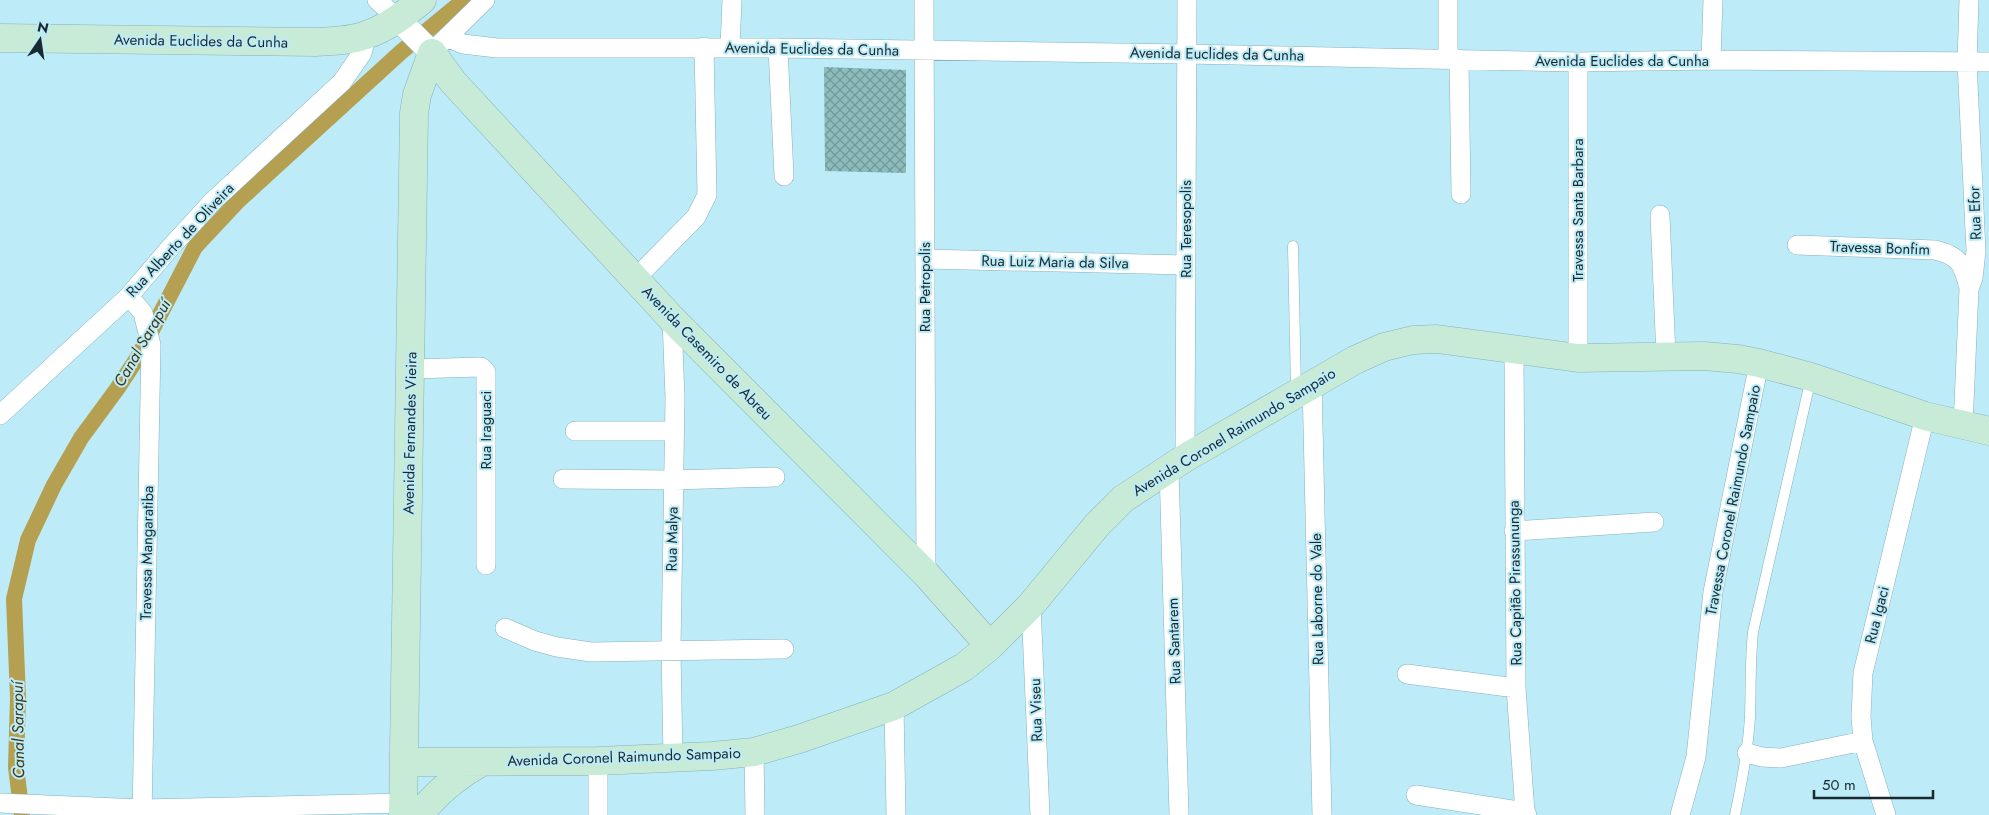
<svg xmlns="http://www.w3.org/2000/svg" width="1989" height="815" font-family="Jost,sans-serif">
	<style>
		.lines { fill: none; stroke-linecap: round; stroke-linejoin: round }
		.canal { stroke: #b4a050; stroke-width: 16 }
		.building { fill: url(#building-cross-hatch) }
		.service-casing { stroke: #85b2bd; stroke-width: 11 }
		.minor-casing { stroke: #85b2bd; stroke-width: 20 }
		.tertiary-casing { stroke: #85b2bd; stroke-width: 25 }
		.secondary-casing { stroke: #85b2bd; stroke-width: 29 }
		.service { stroke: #fff; stroke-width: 10 }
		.minor { stroke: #fff; stroke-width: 19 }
		.tertiary { stroke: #fff; stroke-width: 24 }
		.secondary { stroke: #c8ebd7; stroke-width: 28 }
		.labels { text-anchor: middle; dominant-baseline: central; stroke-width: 4; stroke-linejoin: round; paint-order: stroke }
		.street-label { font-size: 15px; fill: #182a2f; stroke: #bdebf8 }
		.water-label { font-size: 16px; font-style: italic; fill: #413815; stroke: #bdebf8 }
	</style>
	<defs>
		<pattern id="building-cross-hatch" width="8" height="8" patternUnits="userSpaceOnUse" patternTransform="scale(1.25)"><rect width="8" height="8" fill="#8cbcbc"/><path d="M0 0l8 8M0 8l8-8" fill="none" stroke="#719999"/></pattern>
	</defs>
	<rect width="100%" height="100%" fill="#bdebf8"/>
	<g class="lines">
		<!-- canal -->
		<path class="canal" d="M22,815L16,767L18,698L14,599L28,540L54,485L81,438L117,389L138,357L195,247L238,201L401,52L464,0"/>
	</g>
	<!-- building -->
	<path class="building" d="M824,67L906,70V173L825,171Z"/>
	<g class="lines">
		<defs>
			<path id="service" d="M1293,246L1296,390
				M1735,815C1742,782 1748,750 1750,717C1751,688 1750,661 1753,632L1811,378"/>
			<path id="minor" d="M377,0L398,19
				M924,0L926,574
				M447,37L463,44L497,48H778L1187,54L1578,62L1711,60L1989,62
				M439,45L485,0
				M730,47L732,0
				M778,48L784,176
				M1448,59V0
				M1459,59L1461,194
				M1711,60L1713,0
				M1660,215L1666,357
				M1797,245L1935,250C1960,256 1963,264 1969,288
				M925,259L1186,265
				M635,279L696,217L707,195L704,47
				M129,296L143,313L151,345L142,815
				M672,319L675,398L671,650L673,758
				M1514,351L1516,688L1525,812L1527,815
				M1578,358V62
				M411,369L481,367L486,372V565
				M1312,383L1322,815
				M0,415L129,296L169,249L213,201L342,82L362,53L367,35
				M1963,426L1969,289L1973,278L1976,251L1967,62L1969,0
				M575,431H674
				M1185,458L1187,0
				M1169,468L1179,815
				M563,479L673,480L775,477
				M1514,531L1654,522
				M1031,605L1040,815
				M505,628L535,641L557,647L591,652L784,649
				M1407,674L1516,688
				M894,706L896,815
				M754,752L755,815
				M1747,753L1762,757L1781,758L1863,741
				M598,761V815
				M1416,795L1525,812
				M0,803L142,809L404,803
				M1680,815L1696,757L1713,592L1759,363
				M1886,815L1863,741L1861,717L1863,673L1925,416"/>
			<path id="tertiary" d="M398,19L432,53"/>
			<path id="secondary" d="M0,38L316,42C333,41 350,41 366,35C387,28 405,14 422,0
				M432,53L453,82L672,319L926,574L990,646
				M404,762L598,761L712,756L754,752L799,739L894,706L964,667L990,646L1031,605L1097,525L1123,499L1185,458L1355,360L1384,347L1413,340L1437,339L1578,358L1704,356L1738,359L1759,363L1811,377L1925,416L1989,431
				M403,815L414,113L417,95L432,53
				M419,815C437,792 456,776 482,762"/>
		</defs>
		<!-- service casing -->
		<use href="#service" class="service-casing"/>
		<!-- minor casing -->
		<use href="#minor" class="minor-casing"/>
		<!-- tertiary casing -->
		<use href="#tertiary" class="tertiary-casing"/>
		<!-- secondary casing -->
		<use href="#secondary" class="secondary-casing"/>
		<!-- service -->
		<use href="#service" class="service"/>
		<!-- minor -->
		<use href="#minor" class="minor"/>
		<!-- tertiary -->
		<use href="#tertiary" class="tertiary"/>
		<!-- secondary -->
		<use href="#secondary" class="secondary"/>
	</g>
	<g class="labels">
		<!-- street labels -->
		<g class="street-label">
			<text transform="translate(201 41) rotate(1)">Avenida Euclides da Cunha</text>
			<text transform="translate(812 49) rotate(1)">Avenida Euclides da Cunha</text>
			<text transform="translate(1217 54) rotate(1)">Avenida Euclides da Cunha</text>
			<text x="1622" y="61">Avenida Euclides da Cunha</text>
			<text transform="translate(1578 210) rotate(-90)">Travessa Santa Barbara</text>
			<text transform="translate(1975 213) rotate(-92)">Rua Efor</text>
			<text transform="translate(1186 229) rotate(-90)">Rua Teresopolis</text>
			<text transform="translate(180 240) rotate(-47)">Rua Alberto de Oliveira</text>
			<text transform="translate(1880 248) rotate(2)">Travessa Bonfim</text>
			<text transform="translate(1055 262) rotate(1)">Rua Luiz Maria da Silva</text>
			<text transform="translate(925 287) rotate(-90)">Rua Petropolis</text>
			<text transform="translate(707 353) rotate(46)">Avenida Casemiro de Abreu</text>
			<text transform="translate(486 430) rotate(-90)">Rua Iraguaci</text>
			<text transform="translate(1234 432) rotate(-31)">Avenida Coronel Raimundo Sampaio</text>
			<text transform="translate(410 433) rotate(-89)">Avenida Fernandes Vieira</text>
			<text transform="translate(1733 500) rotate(-79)">Travessa Coronel Raimundo Sampaio</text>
			<text transform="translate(672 539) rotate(-89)">Rua Malya</text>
			<text transform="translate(147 553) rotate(-89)">Travessa Mangaratiba</text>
			<text transform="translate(1515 583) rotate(-91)">Rua Capitão Pirassununga</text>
			<text transform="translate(1317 599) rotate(-91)">Rua Laborne do Vale</text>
			<text transform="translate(1877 615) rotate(-76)">Rua Igaci</text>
			<text transform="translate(1174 641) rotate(-92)">Rua Santarem</text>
			<text transform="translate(1036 710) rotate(-92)">Rua Viseu</text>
			<text transform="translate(624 757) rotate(-2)">Avenida Coronel Raimundo Sampaio</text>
		</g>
		<!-- water labels -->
		<g class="water-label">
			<text transform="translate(142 343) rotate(-60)">Canal Sarapuí</text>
			<text transform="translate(18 730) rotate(-91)">Canal Sarapuí</text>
		</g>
	</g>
	<!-- north arrow -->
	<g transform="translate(40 40) rotate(13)" stroke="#bdebf8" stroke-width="4" paint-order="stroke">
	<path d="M0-4L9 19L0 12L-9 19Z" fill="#182a2f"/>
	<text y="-8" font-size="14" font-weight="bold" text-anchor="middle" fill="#182a2f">N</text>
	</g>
	<!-- scale -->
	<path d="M1814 790v8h119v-8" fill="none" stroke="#182a2f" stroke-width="2.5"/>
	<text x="1822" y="790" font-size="15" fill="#182a2f" stroke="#bdebf8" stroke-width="4" paint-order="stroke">50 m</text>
</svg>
